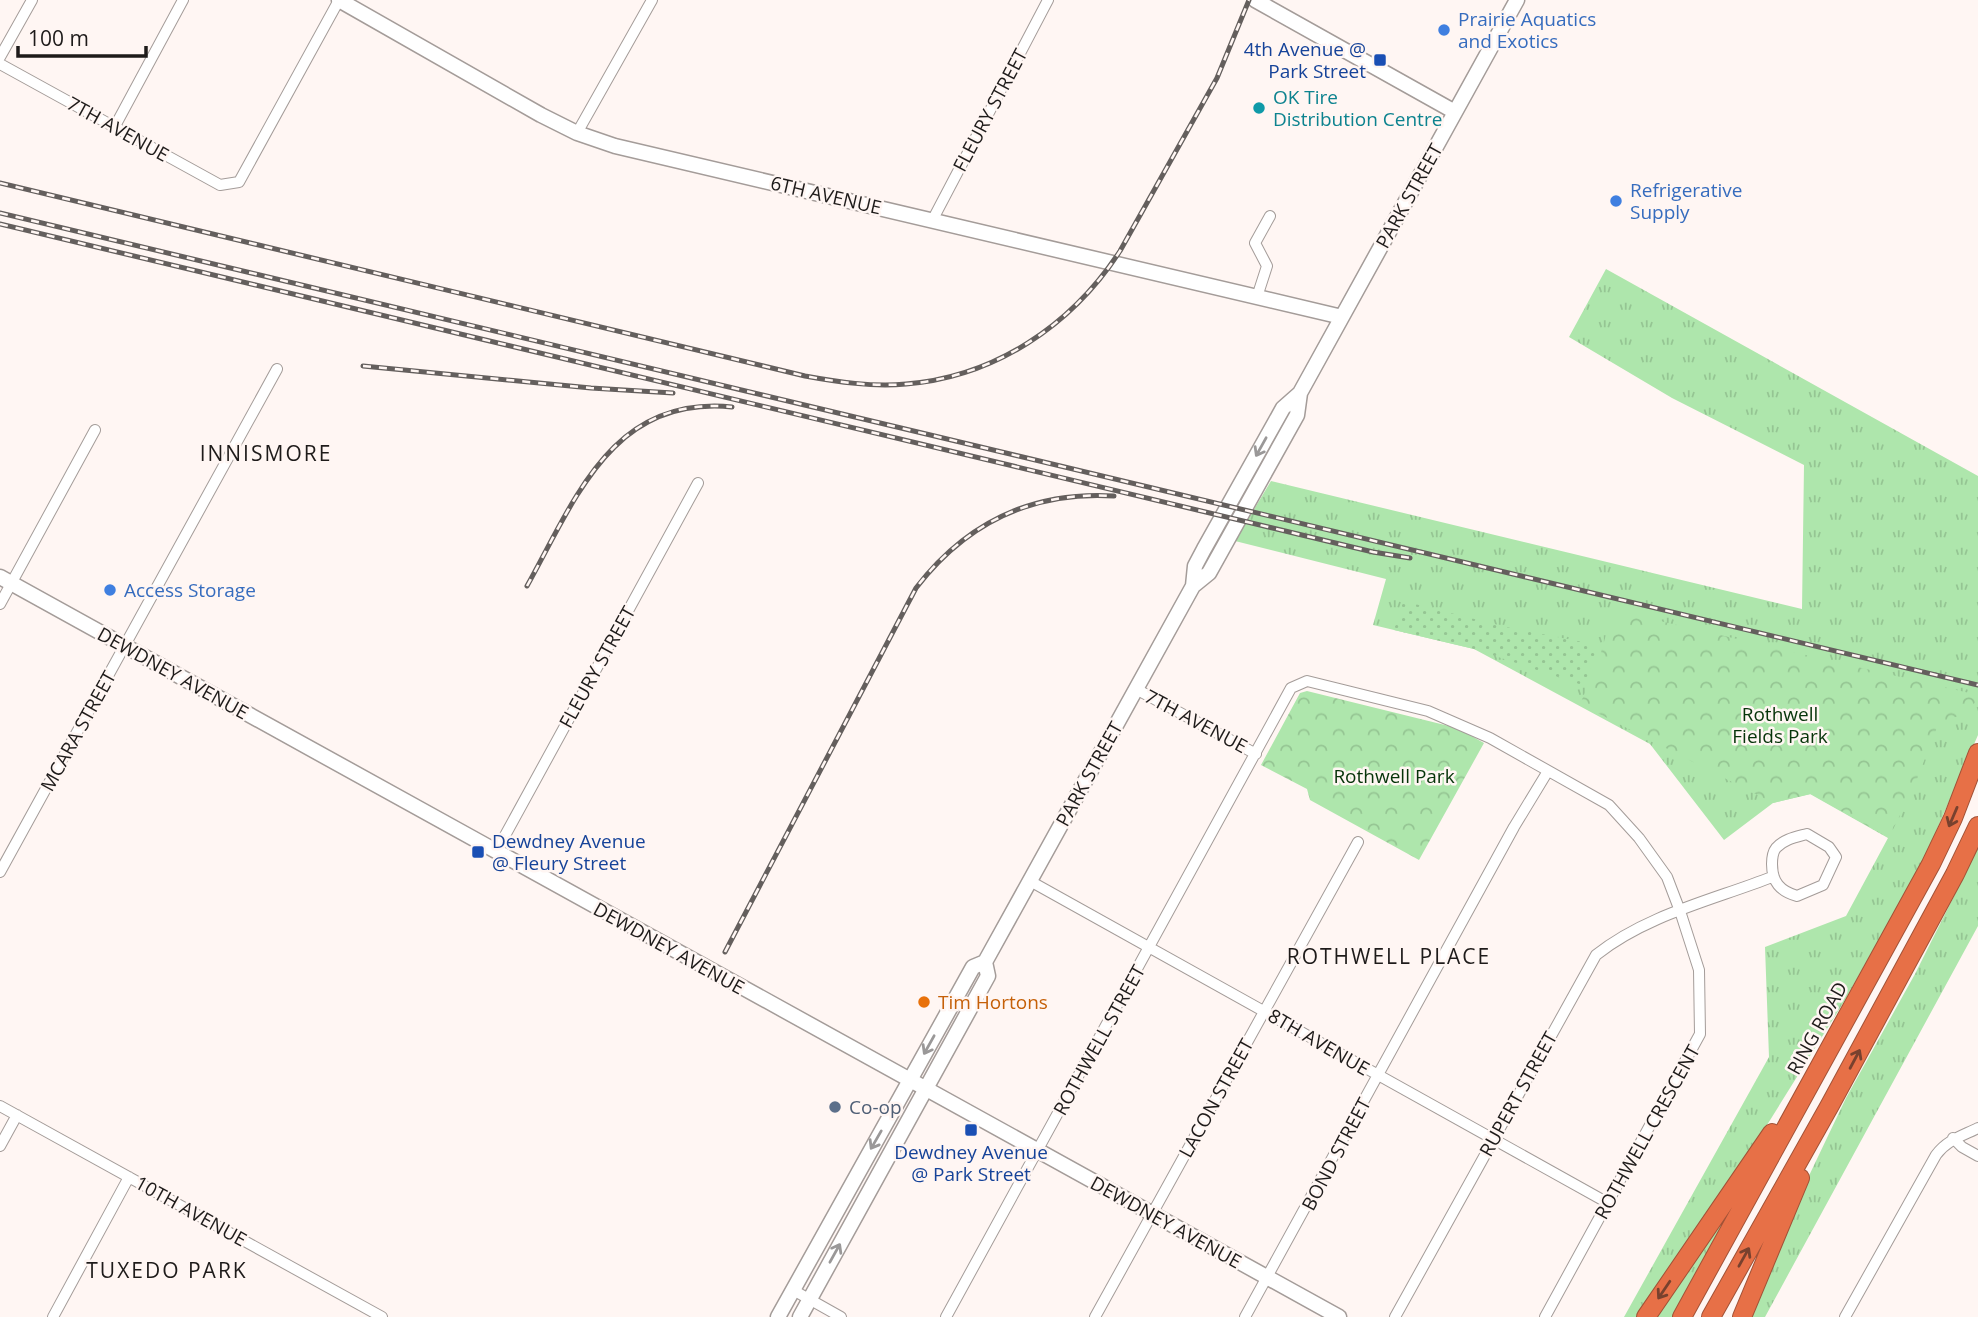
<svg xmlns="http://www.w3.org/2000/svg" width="1978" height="1317" font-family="'Open Sans',sans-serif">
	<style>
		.grass { fill: url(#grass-tufts) }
		.park { fill: url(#park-crowns) }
		.garden { fill: url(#garden-dots) }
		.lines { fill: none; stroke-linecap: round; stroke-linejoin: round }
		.street-casing { stroke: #a49c99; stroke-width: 12 }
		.secondary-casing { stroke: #a49c99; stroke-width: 17 }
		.highway-casing { stroke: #a15237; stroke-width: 20 }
		.street { stroke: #fff; stroke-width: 10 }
		.secondary { stroke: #fff; stroke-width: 14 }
		.highway { stroke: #e77047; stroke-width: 18 }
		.rail-casing { stroke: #645f5d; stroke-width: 5 }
		.rail { stroke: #fff6f3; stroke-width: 2.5; stroke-dasharray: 8; stroke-linecap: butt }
		.oneway { stroke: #9a9898 }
		.oneway2 { stroke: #78412e }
		.shop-dot { fill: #3f7fe0; stroke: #fff6f3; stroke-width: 2.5 }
		.transit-dot { fill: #1a4fb4; stroke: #fff6f3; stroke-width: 2.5 }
		.culture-dot { fill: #0f9aa8; stroke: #fff6f3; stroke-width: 2.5 }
		.food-dot { fill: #e8710a; stroke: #fff6f3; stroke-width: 2.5 }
		.service-dot { fill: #5c6f8a; stroke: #fff6f3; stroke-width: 2.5 }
		.labels { text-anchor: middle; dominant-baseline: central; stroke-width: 5; stroke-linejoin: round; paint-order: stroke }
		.shop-label { font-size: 19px; fill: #366cbe; stroke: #fff6f3; text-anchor: start }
		.transit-label { font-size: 19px; fill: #164399; stroke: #fff6f3; text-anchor: end }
		.culture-label { font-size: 19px; fill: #0d838f; stroke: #fff6f3; text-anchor: start }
		.street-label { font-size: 19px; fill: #1e1b1a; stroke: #fff6f3 }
		.park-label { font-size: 19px; fill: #063409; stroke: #fff6f3 }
		.food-label { font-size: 19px; fill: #c56008; stroke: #fff6f3; text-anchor: start }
		.service-label { font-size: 19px; fill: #4e5e75; stroke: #fff6f3; text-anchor: start }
		.neighbourhood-label { font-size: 21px; letter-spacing: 2px; fill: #1e1b1a; stroke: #fff6f3 }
	</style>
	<defs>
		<pattern id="grass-tufts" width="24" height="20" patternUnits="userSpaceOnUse" patternTransform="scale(1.75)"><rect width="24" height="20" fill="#aee6ac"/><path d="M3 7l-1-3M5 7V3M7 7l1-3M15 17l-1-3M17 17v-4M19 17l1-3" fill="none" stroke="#95c593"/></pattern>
		<pattern id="park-crowns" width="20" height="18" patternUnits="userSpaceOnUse" patternTransform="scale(1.75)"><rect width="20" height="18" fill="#aee6ac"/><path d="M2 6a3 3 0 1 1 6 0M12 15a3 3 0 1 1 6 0" fill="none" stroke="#95c593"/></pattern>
		<pattern id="garden-dots" width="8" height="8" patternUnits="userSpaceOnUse" patternTransform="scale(1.75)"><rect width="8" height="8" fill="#aee6ac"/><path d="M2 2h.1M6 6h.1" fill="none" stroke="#95c593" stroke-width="1.8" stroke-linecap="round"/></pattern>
	</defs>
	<rect width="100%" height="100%" fill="#fff6f3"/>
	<!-- grass -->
	<path class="grass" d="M1606,269L1978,476V735L1924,859L1845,1000L1762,1133L1638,1317H1624L1769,1057L1765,947L1846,916L1888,838L1810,794L1773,803L1724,840L1650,744L1474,649L1373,625L1386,579L1235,541L1271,481L1802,609L1804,465L1672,398L1569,337Z
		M1978,848V926L1765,1317H1748L1806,1182L1846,1098L1915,974Z
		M1737,1198L1672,1317H1652Z"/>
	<!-- park -->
	<path class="park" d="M1613,610L1978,695C1973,714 1956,717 1939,722L1917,779L1889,838L1811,794L1773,803L1580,704L1598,663Z
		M1307,691L1457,728L1484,743L1419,860L1310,800L1307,789L1261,765L1300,693Z"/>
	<!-- garden -->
	<path class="garden" d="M1403,601L1506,627L1598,645L1585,686L1474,649L1394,630Z"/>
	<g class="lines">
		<defs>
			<path id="street" d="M0,57L32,0
				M0,64L220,185L239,182L339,0
				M114,128L183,0
				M577,133L652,0
				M933,219L1048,0
				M1257,297L1267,266L1255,243L1270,216
				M0,604L95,430
				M1136,689L1256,754
				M1807,834L1829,847L1836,857L1823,885L1797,896C1780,891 1772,882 1772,864C1772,859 1772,853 1776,848C1784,839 1796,837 1807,834Z
				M496,852L698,483
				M0,872L277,369
				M1030,881L1608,1203
				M0,1106L382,1317
				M1953,1138L1962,1147L1978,1156
				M0,1146L17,1115
				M793,1290L841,1317
				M53,1317L129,1177
				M946,1317L1291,688L1307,681L1428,711L1490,738L1609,805L1639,838L1667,877L1680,911L1699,970L1700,1034L1545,1317
				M1095,1317L1358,842
				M1245,1317L1514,827L1548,771
				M1395,1317L1596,955C1646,915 1713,900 1772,877
				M1845,1317L1936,1155C1947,1140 1962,1136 1978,1128"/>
			<path id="secondary" d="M339,0L541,115L577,133L615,146L1342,317
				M1255,0L1455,112
				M0,577L1339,1317
				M1193,586L1195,566L1204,549L1283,408L1300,393L1517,0
				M778,1317L973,967L985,962L1193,586L1209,573L1297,415L1300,393
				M800,1317L988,976L985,962"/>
			<path id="highway" d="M1646,1317L1772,1133
				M1682,1317L1931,864L1953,818L1978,753
				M1711,1317L1830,1105L1955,874L1978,826
				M1742,1317L1800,1178"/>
		</defs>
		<!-- street casing -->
		<use href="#street" class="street-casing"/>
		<!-- secondary casing -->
		<use href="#secondary" class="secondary-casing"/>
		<!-- highway casing -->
		<use href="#highway" class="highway-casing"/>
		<!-- street -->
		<use href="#street" class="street"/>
		<!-- secondary -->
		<use href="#secondary" class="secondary"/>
		<!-- highway -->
		<use href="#highway" class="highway"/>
		<defs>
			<path id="rail" d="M0,183L805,376C838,382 872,387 906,384C995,377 1072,325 1120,251L1217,78L1249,0
				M0,213L1978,685
				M0,224L1373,552L1410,558
				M363,366L591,388L673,393
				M527,586C575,500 612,395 732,407
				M725,952L916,588C966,523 1032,491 1114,496"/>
		</defs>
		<!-- rail casing -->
		<use href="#rail" class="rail-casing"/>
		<!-- rail -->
		<use href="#rail" class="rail"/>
	</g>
	<!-- one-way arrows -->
	<defs><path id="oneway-shaft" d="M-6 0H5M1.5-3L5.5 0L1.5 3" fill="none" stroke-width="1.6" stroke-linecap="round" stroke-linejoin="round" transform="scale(1.75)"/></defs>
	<g class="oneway">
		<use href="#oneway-shaft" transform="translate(1261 447) rotate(119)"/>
		<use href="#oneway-shaft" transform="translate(929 1045) rotate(119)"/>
		<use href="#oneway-shaft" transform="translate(876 1140) rotate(120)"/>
		<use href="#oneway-shaft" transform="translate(835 1253) rotate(-61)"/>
	</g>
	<g class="oneway2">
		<use href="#oneway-shaft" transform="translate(1953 817) rotate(113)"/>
		<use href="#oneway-shaft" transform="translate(1855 1059) rotate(-62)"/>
		<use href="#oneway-shaft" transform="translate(1744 1257) rotate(-61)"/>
		<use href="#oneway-shaft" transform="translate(1664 1290) rotate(124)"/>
	</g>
	<!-- markers -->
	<g class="shop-dot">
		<circle cx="1444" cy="30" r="7"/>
		<circle cx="1616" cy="201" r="7"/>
		<circle cx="110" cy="590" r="7"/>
	</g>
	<g class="transit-dot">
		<rect x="1373" y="53" width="14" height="14" rx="3.5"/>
		<rect x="471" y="845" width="14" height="14" rx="3.5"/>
		<rect x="964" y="1123" width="14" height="14" rx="3.5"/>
	</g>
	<circle class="culture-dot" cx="1259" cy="108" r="7"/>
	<circle class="food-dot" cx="924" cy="1002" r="7"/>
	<circle class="service-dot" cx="835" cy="1107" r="7"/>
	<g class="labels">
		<!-- shop labels -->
		<g class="shop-label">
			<text x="1458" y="19">Prairie Aquatics<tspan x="1458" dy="22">and Exotics</tspan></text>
			<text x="1630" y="190">Refrigerative<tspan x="1630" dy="22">Supply</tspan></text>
			<text x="124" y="590">Access Storage</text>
		</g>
		<!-- transit labels -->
		<g class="transit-label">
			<text x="1366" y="49">4th Avenue @<tspan x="1366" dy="22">Park Street</tspan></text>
			<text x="492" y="841" text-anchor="start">Dewdney Avenue<tspan x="492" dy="22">@ Fleury Street</tspan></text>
			<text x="971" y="1152" text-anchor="middle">Dewdney Avenue<tspan x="971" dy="22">@ Park Street</tspan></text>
		</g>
		<!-- culture labels -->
		<g class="culture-label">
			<text x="1273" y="97">OK Tire<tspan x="1273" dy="22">Distribution Centre</tspan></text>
		</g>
		<!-- street labels -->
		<g class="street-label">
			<text transform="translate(990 110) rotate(-62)">FLEURY STREET</text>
			<text transform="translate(118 129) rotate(29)">7TH AVENUE</text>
			<text transform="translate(826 195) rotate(13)">6TH AVENUE</text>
			<text transform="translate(1409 196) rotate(-61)">PARK STREET</text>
			<text transform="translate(597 667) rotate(-61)">FLEURY STREET</text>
			<text transform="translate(173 673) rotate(29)">DEWDNEY AVENUE</text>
			<text transform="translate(1196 721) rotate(28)">7TH AVENUE</text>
			<text transform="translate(78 731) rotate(-61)">MCARA STREET</text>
			<text transform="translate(1089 774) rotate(-61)">PARK STREET</text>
			<text transform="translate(669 948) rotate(29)">DEWDNEY AVENUE</text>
			<text transform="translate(1817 1028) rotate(-61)">RING ROAD</text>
			<text transform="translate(1099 1040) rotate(-61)">ROTHWELL STREET</text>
			<text transform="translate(1319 1042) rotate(30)">8TH AVENUE</text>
			<text transform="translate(1518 1094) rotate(-61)">RUPERT STREET</text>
			<text transform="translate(1216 1098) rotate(-61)">LACON STREET</text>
			<text transform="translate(1647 1132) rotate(-61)">ROTHWELL CRESCENT</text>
			<text transform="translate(1336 1154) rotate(-62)">BOND STREET</text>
			<text transform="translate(191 1211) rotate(29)">10TH AVENUE</text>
			<text transform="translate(1166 1222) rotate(29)">DEWDNEY AVENUE</text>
		</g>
		<!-- park labels -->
		<g class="park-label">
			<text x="1780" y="714">Rothwell<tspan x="1780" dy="22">Fields Park</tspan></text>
			<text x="1394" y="776">Rothwell Park</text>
		</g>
		<!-- food labels -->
		<g class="food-label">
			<text x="938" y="1002">Tim Hortons</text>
		</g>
		<!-- service labels -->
		<g class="service-label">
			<text x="849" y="1107">Co-op</text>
		</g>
		<!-- neighbourhood labels -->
		<g class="neighbourhood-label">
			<text x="266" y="453">INNISMORE</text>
			<text x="1389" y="956">ROTHWELL PLACE</text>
			<text x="167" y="1270">TUXEDO PARK</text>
		</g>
	</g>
	<!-- scale -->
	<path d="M18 46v10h128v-10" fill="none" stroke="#1e1b1a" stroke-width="3.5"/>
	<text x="28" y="46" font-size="21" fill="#1e1b1a" stroke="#fff6f3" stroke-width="5" paint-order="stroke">100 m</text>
</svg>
